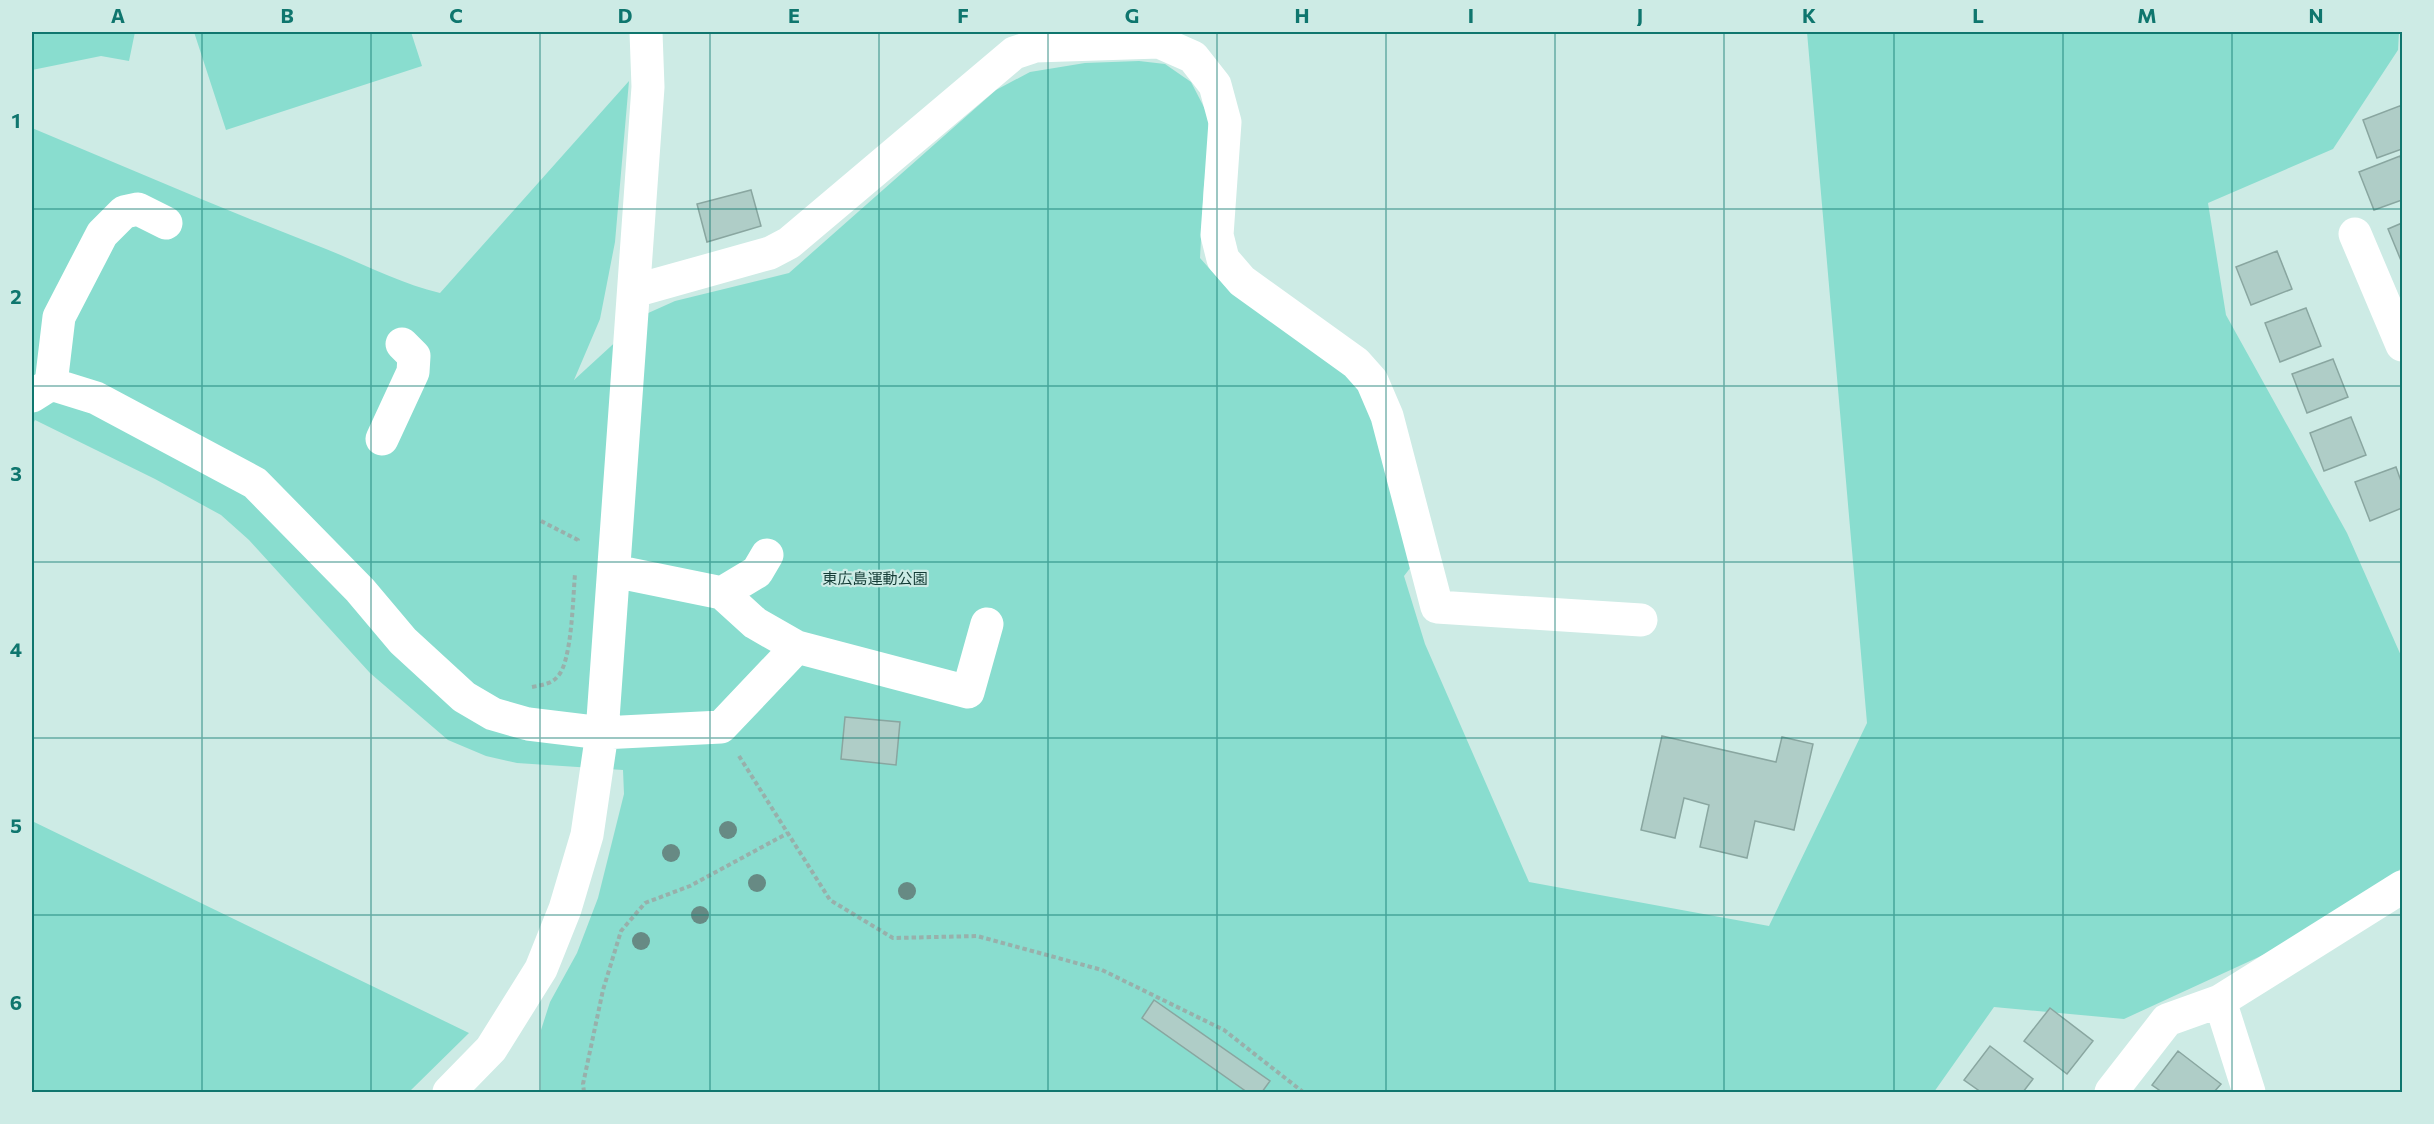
<svg xmlns="http://www.w3.org/2000/svg" width="2434" height="1124" font-family="Commissioner,'Noto Sans JP',sans-serif">
	<style>
		.green { fill: #89ddcf }
		.building { fill: #afcdc7; stroke: #89a6a0; stroke-width: 1.5 }
		.lines { fill: none; stroke-linecap: round; stroke-linejoin: round }
		.path { stroke: #98b0ab; stroke-width: 4; stroke-dasharray: 4.5 3; stroke-linecap: butt }
		.minor { stroke: #fff; stroke-width: 33 }
		.tree { fill: #678a84 }
		.grid { fill: none; stroke: #0f766e; stroke-width: 1.5; stroke-opacity: 0.55 }
		.labels { text-anchor: middle; dominant-baseline: central; stroke-width: 4.5; stroke-linejoin: round; paint-order: stroke }
		.park-label { font-size: 15px; fill: #133b35; stroke: #cdebe5 }
		.neatline { fill: none; stroke: #0f766e; stroke-width: 2 }
		.grid-label { font-size: 20px; text-anchor: middle; font-weight: bold; fill: #0f766e }
	</style>
	<rect width="100%" height="100%" fill="#cdebe5"/>
	<!-- green -->
	<path class="green" d="M32,32H135L129,61L101,56L32,70Z
		M194,32H411L422,66L226,130Z
		M1807,32H2399L2398,50L2333,149L2208,203L2226,315L2347,533L2402,658V868L2304,936L2124,1019L1994,1007L1934,1092H541V1030L550,1002L577,953L598,898L624,794L623,770L517,763L486,756L448,740L370,673L249,540L221,515L155,479L35,420L32,426V128C130,169 227,211 326,249C364,264 401,284 440,293L629,81L615,242L600,319L574,380L646,314L675,301L789,273L996,90L1030,72L1085,63L1139,61L1165,64L1191,82L1207,113L1211,147L1204,184L1200,258L1224,285L1355,381L1371,411L1414,563L1404,576L1425,644L1529,882L1769,926L1867,723Z
		M32,821L469,1033L409,1092H32Z"/>
	<!-- building -->
	<path class="building" d="M2402,105V149L2377,158L2363,120Z
		M2400,156L2402,162V200L2374,210L2359,172Z
		M751,190L761,226L707,242L697,204Z
		M2402,223V263L2388,229Z
		M2277,251L2292,289L2251,305L2236,267Z
		M2306,308L2321,346L2280,362L2265,323Z
		M2333,359L2348,397L2307,413L2292,374Z
		M2351,417L2366,455L2324,471L2310,433Z
		M2396,467L2402,484V508L2370,521L2355,482Z
		M845,717L900,722L896,765L841,759Z
		M1662,736L1776,762L1782,737L1813,744L1794,830L1755,821L1747,858L1700,847L1709,805L1684,798L1675,838L1641,830Z
		M1154,1000L1270,1081L1262,1092H1247L1142,1018Z
		M2050,1008L2093,1041L2067,1074L2024,1041Z
		M1990,1046L2033,1079L2023,1092H1981L1964,1080Z
		M2178,1051L2221,1084L2214,1092H2162L2152,1085Z"/>
	<g class="lines">
		<!-- path -->
		<path class="path" d="M541,521L578,540V542
			M532,687C542,685 552,684 558,676C572,661 573,596 575,574
			M739,756L830,900L893,938L977,936L1102,970L1224,1030L1303,1092
			M584,1092L583,1084L603,990L621,931L645,903L690,886L788,833"/>
		<!-- minor -->
		<path class="minor" d="M2355,234L2402,345
			M634,291L770,253L789,243L1014,53L1035,46L1159,42L1193,57L1215,85L1225,122L1217,235L1223,259L1242,281L1356,363L1372,381L1387,416L1437,607L1641,620
			M51,384L59,317L102,234L124,212L138,209L166,223
			M32,396L51,384L96,398L255,483L360,590L403,641L464,697L493,714L528,724L602,733L721,727L797,647L968,692L987,624
			M382,439L413,372L414,356L402,344
			M614,571L722,593L757,572L767,555
			M722,593L755,623L797,647
			M2220,1001L2402,887
			M449,1092L491,1049L541,969L565,909L587,835L602,733L648,87L646,32
			M2111,1092L2167,1020L2220,1001L2249,1092"/>
	</g>
	<!-- trees -->
	<g class="tree">
		<circle cx="728" cy="830" r="9"/>
		<circle cx="671" cy="853" r="9"/>
		<circle cx="757" cy="883" r="9"/>
		<circle cx="907" cy="891" r="9"/>
		<circle cx="700" cy="915" r="9"/>
		<circle cx="641" cy="941" r="9"/>
	</g>
	<!-- grid -->
	<path class="grid" d="M202,32V1092M371,32V1092M540,32V1092M710,32V1092M879,32V1092M1048,32V1092M1217,32V1092M1386,32V1092M1555,32V1092M1724,32V1092M1894,32V1092M2063,32V1092M2232,32V1092M32,209H2402M32,386H2402M32,562H2402M32,738H2402M32,915H2402"/>
	<g class="labels">
		<!-- park labels -->
		<g class="park-label">
			<text x="875" y="578">東広島運動公園</text>
		</g>
	</g>
	<!-- border -->
	<rect width="2434" height="1124" fill="none" stroke="#cdebe5" stroke-width="66"/>
	<rect x="33" y="33" width="2368" height="1058" class="neatline"/>
	<g class="grid-label">
		<text x="118" y="23">A</text>
		<text x="287" y="23">B</text>
		<text x="456" y="23">C</text>
		<text x="625" y="23">D</text>
		<text x="794" y="23">E</text>
		<text x="963" y="23">F</text>
		<text x="1132" y="23">G</text>
		<text x="1302" y="23">H</text>
		<text x="1471" y="23">I</text>
		<text x="1640" y="23">J</text>
		<text x="1809" y="23">K</text>
		<text x="1978" y="23">L</text>
		<text x="2147" y="23">M</text>
		<text x="2316" y="23">N</text>
		<text x="16" y="128">1</text>
		<text x="16" y="304">2</text>
		<text x="16" y="481">3</text>
		<text x="16" y="657">4</text>
		<text x="16" y="833">5</text>
		<text x="16" y="1010">6</text>
	</g>
</svg>
